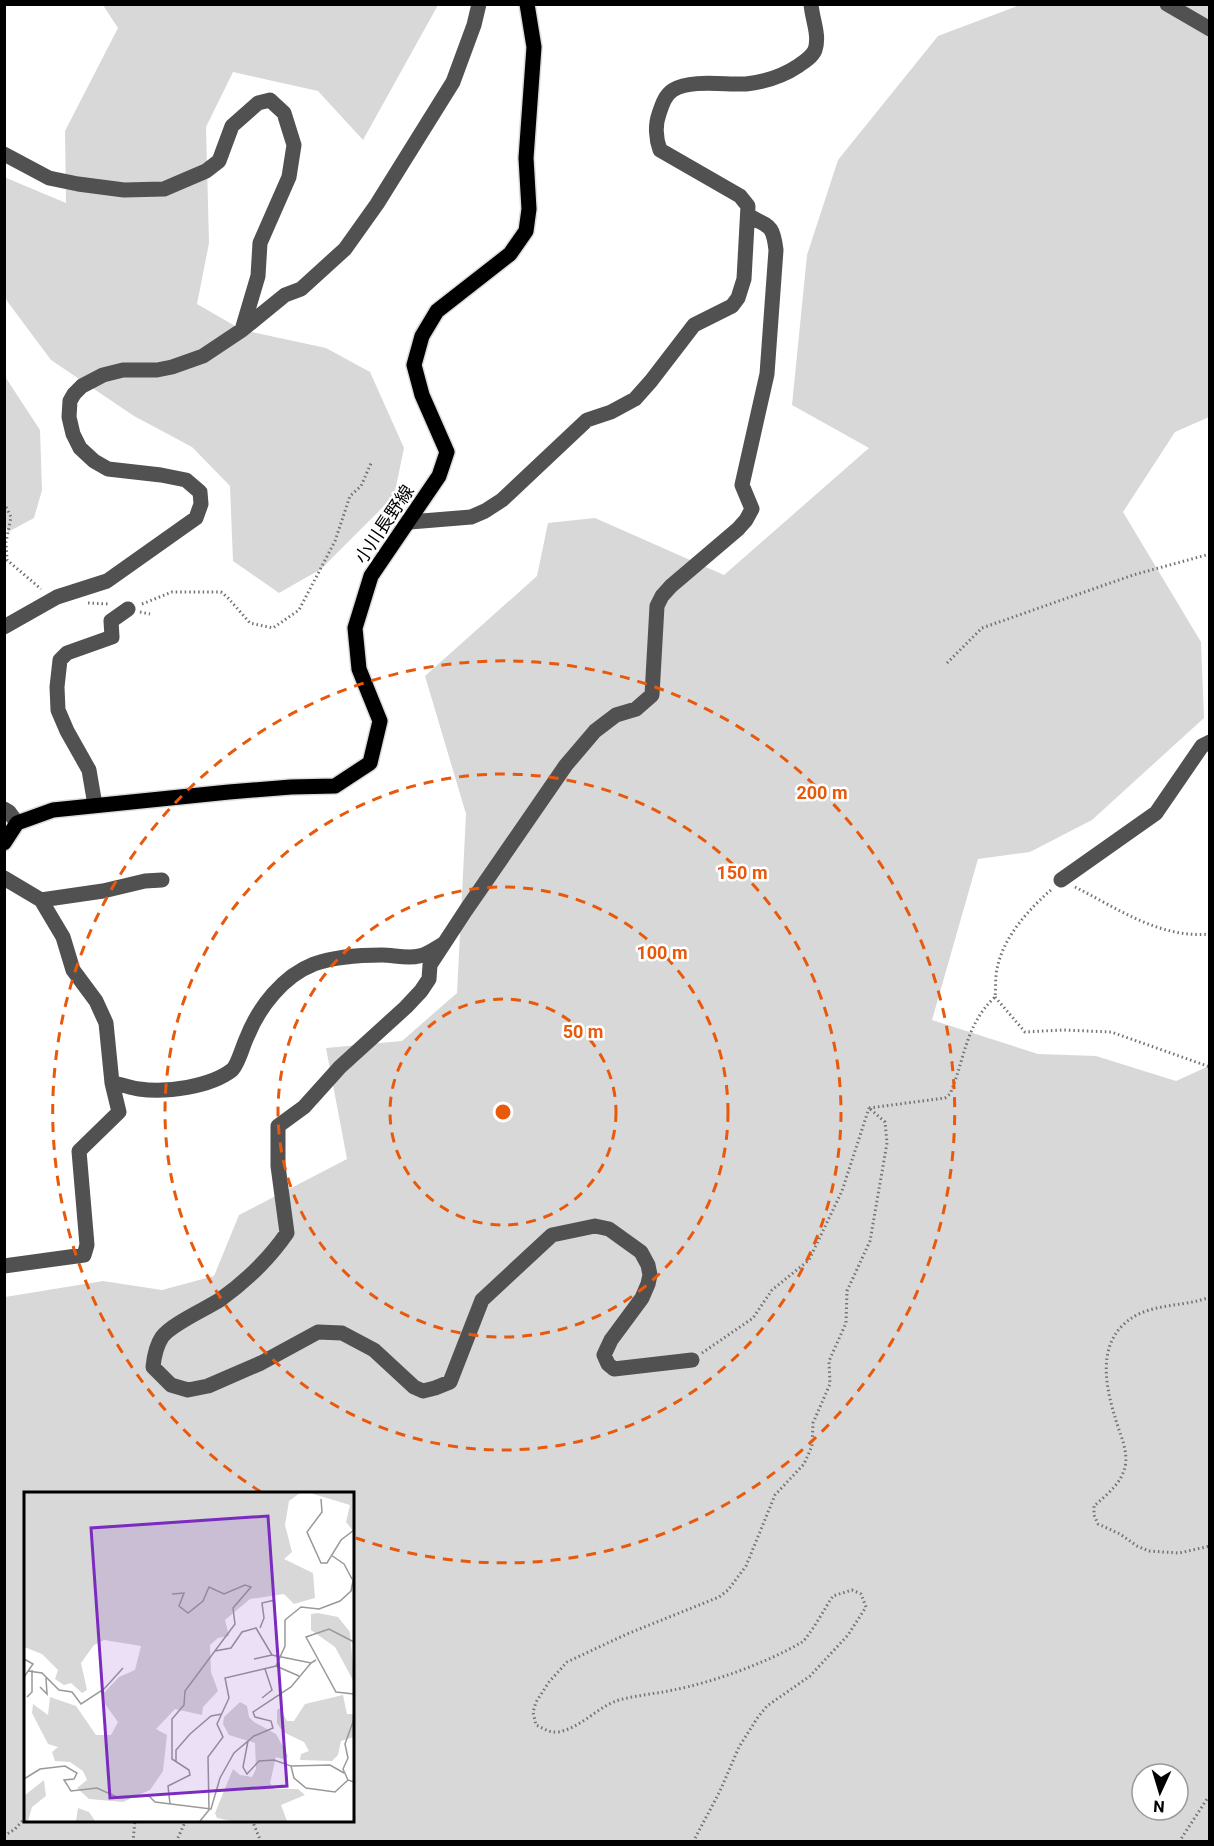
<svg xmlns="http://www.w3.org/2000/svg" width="1214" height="1846" font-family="Roboto,'Noto Sans JP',sans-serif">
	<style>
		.green { fill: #d8d8d8; fill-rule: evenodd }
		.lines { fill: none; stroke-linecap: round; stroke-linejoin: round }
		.major-casing { stroke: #dbdbdb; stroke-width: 18 }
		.path { stroke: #737373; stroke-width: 3; stroke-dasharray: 1.5 3; stroke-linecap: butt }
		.minor { stroke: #515151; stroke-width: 15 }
		.major { stroke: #000; stroke-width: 15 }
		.ring { fill: none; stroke: #e8590c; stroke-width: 3; stroke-dasharray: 10 8 }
		.labels { text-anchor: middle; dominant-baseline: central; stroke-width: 5; stroke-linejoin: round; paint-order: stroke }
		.street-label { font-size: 18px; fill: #000; stroke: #fff }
		.inset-road { fill: none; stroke: #999; stroke-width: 1.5 }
		.view { fill: #7b2cbf; fill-opacity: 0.15; stroke: #7b2cbf; stroke-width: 3 }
		.inset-edge { fill: none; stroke: #000; stroke-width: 3 }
		.centre { fill: #e8590c; stroke: #fff; stroke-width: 3 }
		.ring-label { font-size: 18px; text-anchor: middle; font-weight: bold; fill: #e8590c; stroke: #fff; stroke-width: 5; stroke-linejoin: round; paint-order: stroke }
	</style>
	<rect width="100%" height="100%" fill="#fff"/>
	<!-- green -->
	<path class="green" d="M103,5H438L363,140L318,91L233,72L206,127L209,243L197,304L242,330L326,348L370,372L404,448L394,496L321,569L279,593L233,561L230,486L192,447L134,416L51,360L7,301L5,294L4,177L66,203L65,131L118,28Z
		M1020,5H1209V417L1175,432L1123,512L1201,642L1204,718L1092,820L1030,852L978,859L932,1020L1038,1054L1096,1056L1176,1081L1209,1066V1841L5,1842V1297L103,1281L162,1290L214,1276L239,1215L347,1159L326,1048L402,1041L457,993L466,814L425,676L537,576L548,523L595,518L724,575L869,448L792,405L807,255L838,160L938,36ZM26,1494H352V1820H26ZM1142,1774H1178V1810H1142Z
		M4,375L40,430L42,490L34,518L8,532L4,523Z"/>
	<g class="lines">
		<defs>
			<path id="major" d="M4,843L17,823L53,810L229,792L291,787L335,786L370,763L380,721L359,669L355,628L371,576L439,476L447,452L422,395L414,365L422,336L437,311L510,254L526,231L529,209L526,158L534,47L527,4"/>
		</defs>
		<!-- major casing -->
		<use href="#major" class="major-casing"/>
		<!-- path -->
		<path class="path" d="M4,503L11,517L6,542L7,560L41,589
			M88,603L109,604
			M142,604L172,592H221L228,598L250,623L273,628L299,610L335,541L350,496L361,486L372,461
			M140,612L150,614
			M947,663L982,628L1133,575L1210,554
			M1075,887C1117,908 1160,939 1210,934
			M995,997L1025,1032L1063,1030L1111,1032L1210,1067
			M869,1108L945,1098L950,1094C965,1059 965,1025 995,997C996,988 995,978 997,969C1003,937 1029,909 1052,889
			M1210,1297C1182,1308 1146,1302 1123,1325C1098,1349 1106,1388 1115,1417C1120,1436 1132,1456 1122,1475C1117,1487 1104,1497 1094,1506V1515L1098,1524L1120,1534L1137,1546L1149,1551L1179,1553L1210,1546
			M702,1353L753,1318L772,1290L809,1260L842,1191L869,1108
			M252,1820L261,1842
			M4,1836L15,1829L26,1817
			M133,1842L135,1820
			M176,1842L186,1820
			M693,1842L720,1791L739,1747L758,1717L767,1706L810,1676L848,1635L866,1607L861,1594L852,1590L833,1596C826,1606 810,1636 802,1642C769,1662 711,1683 673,1690C655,1694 637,1695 619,1700C597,1707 581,1728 558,1732C549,1733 543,1728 536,1725L533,1712L536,1702L549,1682L567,1662L627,1634L719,1597L728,1590L746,1566L775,1495L804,1464L812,1446L813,1423L830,1384L829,1361L846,1323L847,1291L870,1241L887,1143L885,1122L869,1108
			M1179,1842L1207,1799H1210"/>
		<!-- minor -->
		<path class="minor" d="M1167,4L1210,29
			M4,154L49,178L78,184L124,190L164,189L206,171L219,161L232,126L258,103L270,100L284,113L294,145L289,177L260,243L258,276L242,330
			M410,522L471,517L485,511L502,500L587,420L611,412L635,399L651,381L694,325L732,306L738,298L744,279L748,206L740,196L660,150C656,139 655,125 659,114C662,105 665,95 673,90C691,79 725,85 746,84C764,82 783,76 798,66C804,62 812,57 815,50C820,35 812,19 811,4
			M4,627L57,597L107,581L196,518L201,504L200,492L186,480L161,475L108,469L94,461L80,448L73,434L69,417L70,401L74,394L82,386L103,375L123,370H157L172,367L203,356L242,330L285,295L301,289L345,249L377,204L453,82L474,25L479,4
			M95,805L89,770L67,731L58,710L57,687L60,660L67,653L112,637L111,621L128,609
			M4,809L9,812L17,823
			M4,878L41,900L63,937L73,970L96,1001L106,1023L112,1083C122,1084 130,1088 139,1089C166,1093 210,1087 232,1070C238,1065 243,1045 247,1037C259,1007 283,976 314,964C334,957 360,955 382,955C393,955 408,959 419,956C427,955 436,948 443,944
			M1061,880L1156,813L1202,746L1210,742
			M41,900L103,891L145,881L162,880
			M4,1266L84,1255L87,1245L79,1151L119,1112L112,1083
			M692,1360L614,1369L608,1364L604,1355L611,1340L642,1298L648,1284L650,1275L648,1265L641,1252L609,1229L595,1226L552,1235L482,1300L450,1382L435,1388L423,1391L414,1387L374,1350L342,1333L318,1332L261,1363L208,1386L188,1390L171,1385L153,1367C154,1357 156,1346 162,1337C171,1324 208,1308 221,1299C246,1281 269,1259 287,1233L278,1166V1126L304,1107L340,1067L406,1007L421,991L429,979L430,965L466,910L566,765L595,731L616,715L636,709L652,695L657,606L662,596L671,586L738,529L746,520L752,509L742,485L767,374L776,250C773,225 770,227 749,216"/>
		<!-- major -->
		<use href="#major" class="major"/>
	</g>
	<!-- distance rings -->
	<g class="ring">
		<circle cx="503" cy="1112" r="113"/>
		<circle cx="503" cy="1112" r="225"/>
		<circle cx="503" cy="1112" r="338"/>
		<path d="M261 1492A451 451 0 1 1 356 1538"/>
	</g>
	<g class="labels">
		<!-- street labels -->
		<g class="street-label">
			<text transform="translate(384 524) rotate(-56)">小川長野線</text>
		</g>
	</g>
	<!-- overview -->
	<g transform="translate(24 1492)">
		<rect width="330" height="330" fill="#fff"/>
		<path d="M0,1H276L265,9L261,33L268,60L260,67L289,81L291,106L270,112L260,102L226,107L201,128L205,144L194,146L186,153L187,180L194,199L179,215L178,223L151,217L132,237L143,243L139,279L126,298L99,310L65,307L53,296L63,288L59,279L46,270L31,269L28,260L34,255L24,252L8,221L9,212L24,223L26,205L52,214L72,243H87L94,230L81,212L80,201L95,185L111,178L117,154L80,148L70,153L57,171L63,198L58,201L47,191L40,193L31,187L34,178L18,162L0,155ZM286,1H330V40L322,30L326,13ZM294,121L314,125L326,140L330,190L311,155L287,138V122ZM319,203L323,222H330V245L317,249L314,263L308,269L276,268L277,262L285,259L280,250L259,240L253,231V218L256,216L263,229H270L281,212ZM216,210L223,214L225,225L230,230L252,242L264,264L262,268L252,265L246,291L250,297H274L281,303L257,313L263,329H208L193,326L191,321L209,277L216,283L228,285L232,277L231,251L205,243L199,232L200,225ZM20,288L22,304L8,315L4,329H0V304ZM54,316L65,320L71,329H52Z" fill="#d8d8d8"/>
		<path class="inset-road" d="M297,7L298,20L283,40L297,71H303L317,48L330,38M307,63L320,72L328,87M236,136L240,126L238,111L251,108M330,150L305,137L282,145L312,200L330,202M191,159L207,156L218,140L232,136L248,163L287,171L292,168M0,167L9,172L0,185M230,167L248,163M252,174L275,184M4,179L18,181L35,198L48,200L57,212L80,197L99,176M16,195L23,202L22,186M3,205L8,200V178M238,206L248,198L241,177M330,227L321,252L324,266L319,277L324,288L330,290M224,249L219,275L223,282L235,269L250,268L267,274L270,286L282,296L311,300L324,288M152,270V258L166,242L187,224L198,222M267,274L306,273L320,281M0,287L16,277L41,274L53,281L50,287L40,288L47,299L73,296L95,306L125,304L131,310L187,317L196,286L210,261L230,244L249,236L247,229L231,225L229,220L267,195L287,171M146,312L144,294L166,283L165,278L148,267V227L160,213L161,199L211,132L209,116L227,95L221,93L200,102L185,95L179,109L164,121L155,114L160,101L148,102M176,329L185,318L184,265L199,245L193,232L205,206L201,186L252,174L261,154V128L277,115L295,117L316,109L327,99L330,84"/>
		<path class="view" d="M244,24L263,294L86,306L67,36Z"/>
		<rect width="330" height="330" class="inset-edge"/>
	</g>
	<circle cx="503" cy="1112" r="9" class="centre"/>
	<g class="ring-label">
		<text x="822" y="799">200 m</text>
		<text x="742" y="879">150 m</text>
		<text x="662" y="959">100 m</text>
		<text x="583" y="1038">50 m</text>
	</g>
	<!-- border -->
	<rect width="1214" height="1846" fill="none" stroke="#000000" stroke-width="12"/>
	<!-- north arrow -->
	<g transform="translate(1160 1792) rotate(184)"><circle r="28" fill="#ffffff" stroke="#999999" stroke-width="1.5"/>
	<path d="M0-4.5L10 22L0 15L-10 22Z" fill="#000000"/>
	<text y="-9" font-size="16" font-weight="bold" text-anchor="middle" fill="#000000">N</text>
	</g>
</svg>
